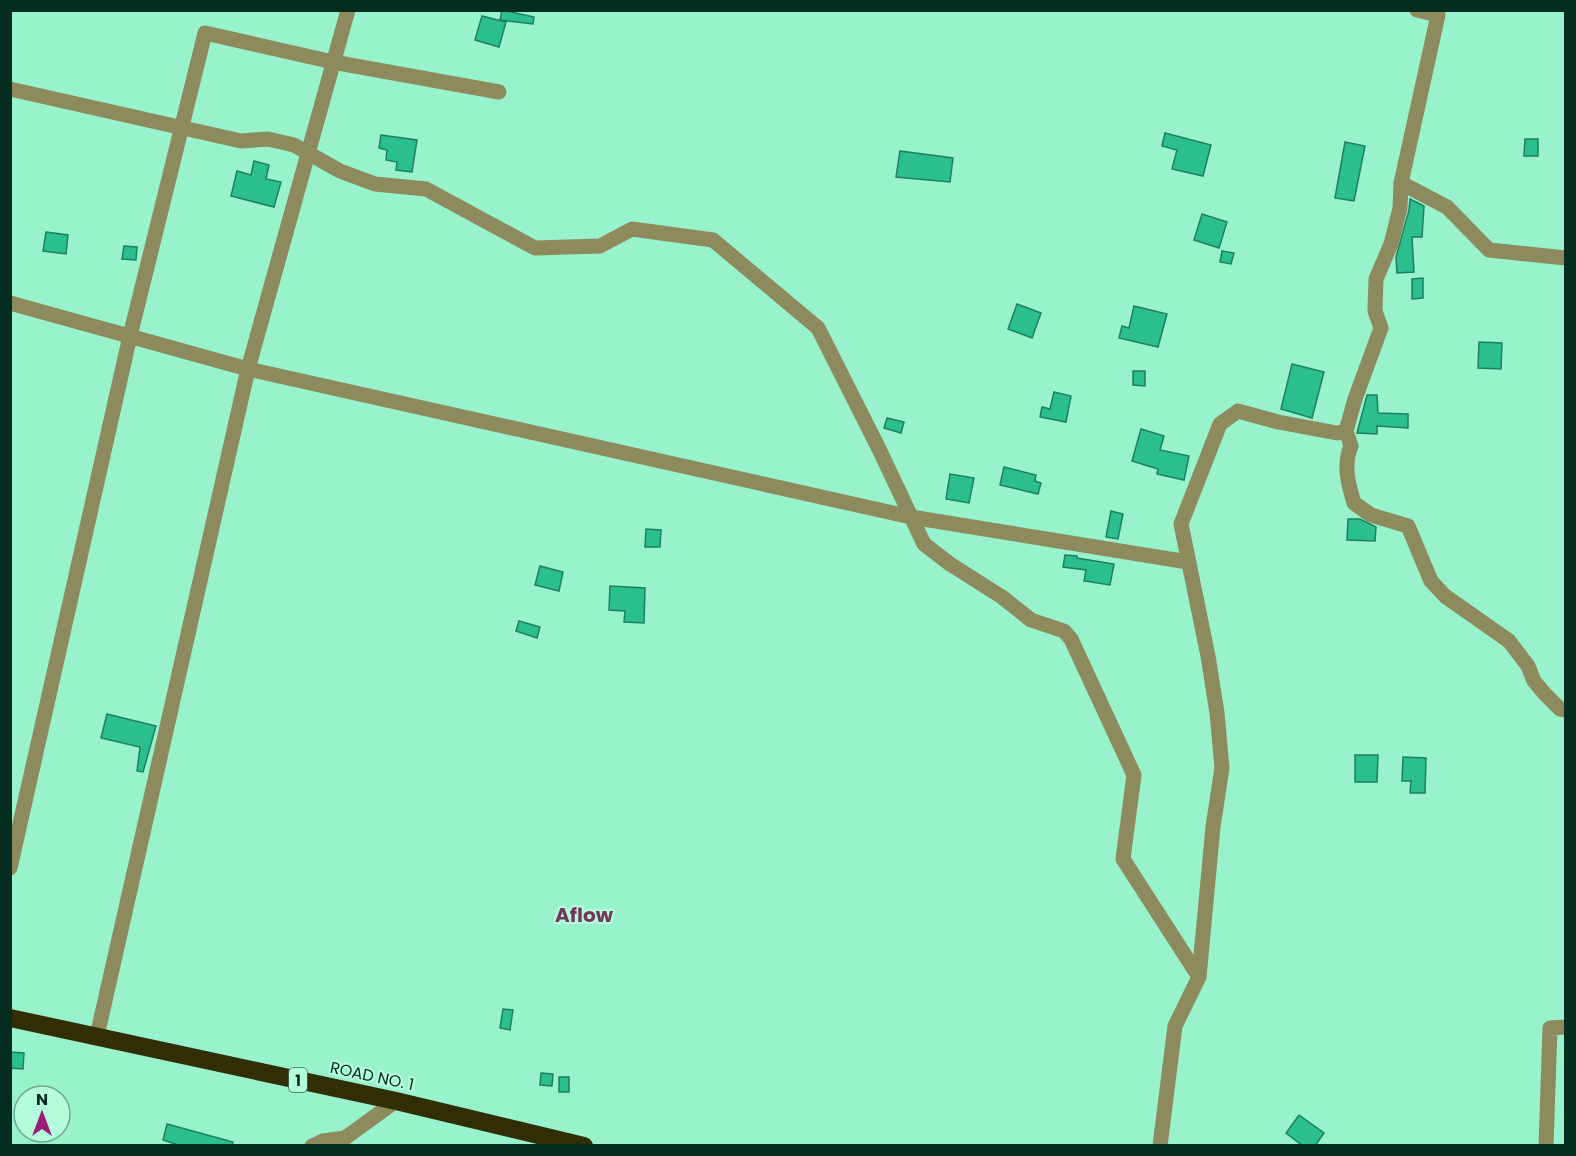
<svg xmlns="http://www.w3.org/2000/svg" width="1576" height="1156" font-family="Poppins,sans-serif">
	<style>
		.building { fill: #2abf8d; stroke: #1e805e; stroke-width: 1.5 }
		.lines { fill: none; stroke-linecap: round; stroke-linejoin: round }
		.minor { stroke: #8d8a5d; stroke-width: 15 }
		.highway { stroke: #312e06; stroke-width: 18 }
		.labels { text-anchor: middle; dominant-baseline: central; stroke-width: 4.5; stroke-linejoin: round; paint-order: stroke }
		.shield { fill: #b5fcdc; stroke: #396b58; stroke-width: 1.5 }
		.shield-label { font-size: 15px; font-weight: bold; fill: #042d1f }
		.street-label { font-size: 16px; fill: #042d1f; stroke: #b5fcdc }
		.quarter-label { font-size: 20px; font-weight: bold; fill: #74355b; stroke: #b5fcdc }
	</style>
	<rect width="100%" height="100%" fill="#98f2cb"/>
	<!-- building -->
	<path class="building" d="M502,10L534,17L533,24L500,20Z
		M482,16L506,22L499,47L475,40Z
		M1165,133L1211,145L1203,176L1172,169L1177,150L1162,146Z
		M381,135L417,140L412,172L396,170L397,162L386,160L387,150L379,148Z
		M1525,139H1538V156H1524Z
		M1345,142L1365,146L1354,201L1335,198Z
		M900,151L953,158L950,182L896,177Z
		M254,161L269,165L266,179L281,182L274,207L231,196L237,171L251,175Z
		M1410,199L1424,206L1422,237H1412L1414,272L1397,273L1396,257L1409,210Z
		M1202,214L1227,222L1219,248L1194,240Z
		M46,232L68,235L66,254L43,251Z
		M124,246L137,247L136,260L122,259Z
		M1222,251L1234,253L1231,264L1220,262Z
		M1423,278V298L1412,299V279Z
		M1017,304L1041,313L1032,338L1008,329Z
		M1134,306L1167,314L1158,347L1119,338L1122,326L1129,328Z
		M1479,342L1502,343L1501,369L1478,368Z
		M1292,364L1324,372L1312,418L1281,409Z
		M1133,371H1145V386L1133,385Z
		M1054,392L1071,396L1066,422L1040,417L1042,407L1050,409Z
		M1367,395H1377L1378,413L1408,414V428L1377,426V434L1357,433Z
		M887,418L904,422L901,433L884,428Z
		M1141,429L1164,436L1160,450L1189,456L1184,480L1157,474L1158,469L1132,461Z
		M1004,467L1036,475L1035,481L1041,483L1038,494L1000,485Z
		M950,474L974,478L969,503L946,499Z
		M1111,511L1123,514L1118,539L1106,537Z
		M1348,519H1360L1376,527L1375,541L1347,540Z
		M646,529L661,530L660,547H645Z
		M1065,555L1077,556V558L1114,564L1110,585L1084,581L1086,570L1063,567Z
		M540,566L563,572L559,591L535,585Z
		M610,586L645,588L644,623L624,622L625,611L609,610Z
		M519,621L540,627L537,638L516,631Z
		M107,714L156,726L143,772L137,771L140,747L101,738Z
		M1355,755H1378L1377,782H1355Z
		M1403,757L1426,758L1425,793H1410L1411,781H1402Z
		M503,1009L513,1010L510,1030L500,1028Z
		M10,1052L24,1053L23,1069L10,1068Z
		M541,1073L553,1074L552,1086L540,1085Z
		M559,1077H569V1092H559Z
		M1299,1115L1324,1133L1315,1146H1303L1286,1133Z
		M167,1124L233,1142L232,1146H181L163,1140Z"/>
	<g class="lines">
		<!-- minor -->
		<path class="minor" d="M10,89L241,141L268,139L294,145L340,171L375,184L426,189L535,248L600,246L632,229L713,240L818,328L879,449L924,544L950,564L1002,597L1031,620L1064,631L1071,639L1134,775L1123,859L1199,977L1175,1026L1160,1146
			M1401,183L1447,207L1489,250L1566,258
			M10,303L248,369L911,517L1188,562
			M1346,431L1351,446C1343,465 1348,483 1354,503L1371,515L1408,526L1431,581L1445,596L1509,641L1528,666L1534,681L1545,694L1560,709L1566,710
			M10,868L130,336L205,33L333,62L499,92
			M1199,977L1213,827L1222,768L1217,713L1208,656L1181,524L1220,424L1238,411L1278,422L1337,433L1346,431L1355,399L1381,328L1375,311L1376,279L1391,244L1400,208L1401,183L1438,15L1417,10
			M97,1036L248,369L348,10
			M312,1146L323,1141L345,1138L396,1101
			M1546,1146L1550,1028L1566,1027"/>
		<!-- highway -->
		<path class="highway" d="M10,1018L396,1101L584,1146"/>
	</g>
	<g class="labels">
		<!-- shield labels -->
		<rect class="shield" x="289" y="1068" width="18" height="24" rx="4.5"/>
		<g class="shield-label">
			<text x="298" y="1080">1</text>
		</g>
		<!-- street labels -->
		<g class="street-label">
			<text transform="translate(372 1076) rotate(12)">ROAD NO. 1</text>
		</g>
		<!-- quarter labels -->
		<g class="quarter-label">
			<text x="584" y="915">Aflow</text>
		</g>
	</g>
	<!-- border -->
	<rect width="1576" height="1156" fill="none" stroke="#042d1f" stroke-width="24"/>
	<!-- north arrow -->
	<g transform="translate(42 1114)"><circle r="28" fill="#b5fcdc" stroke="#6ea990" stroke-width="1.5"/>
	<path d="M0-4.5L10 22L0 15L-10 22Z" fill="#9c1e74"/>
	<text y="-9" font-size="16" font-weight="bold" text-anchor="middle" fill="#042d1f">N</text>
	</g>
</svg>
